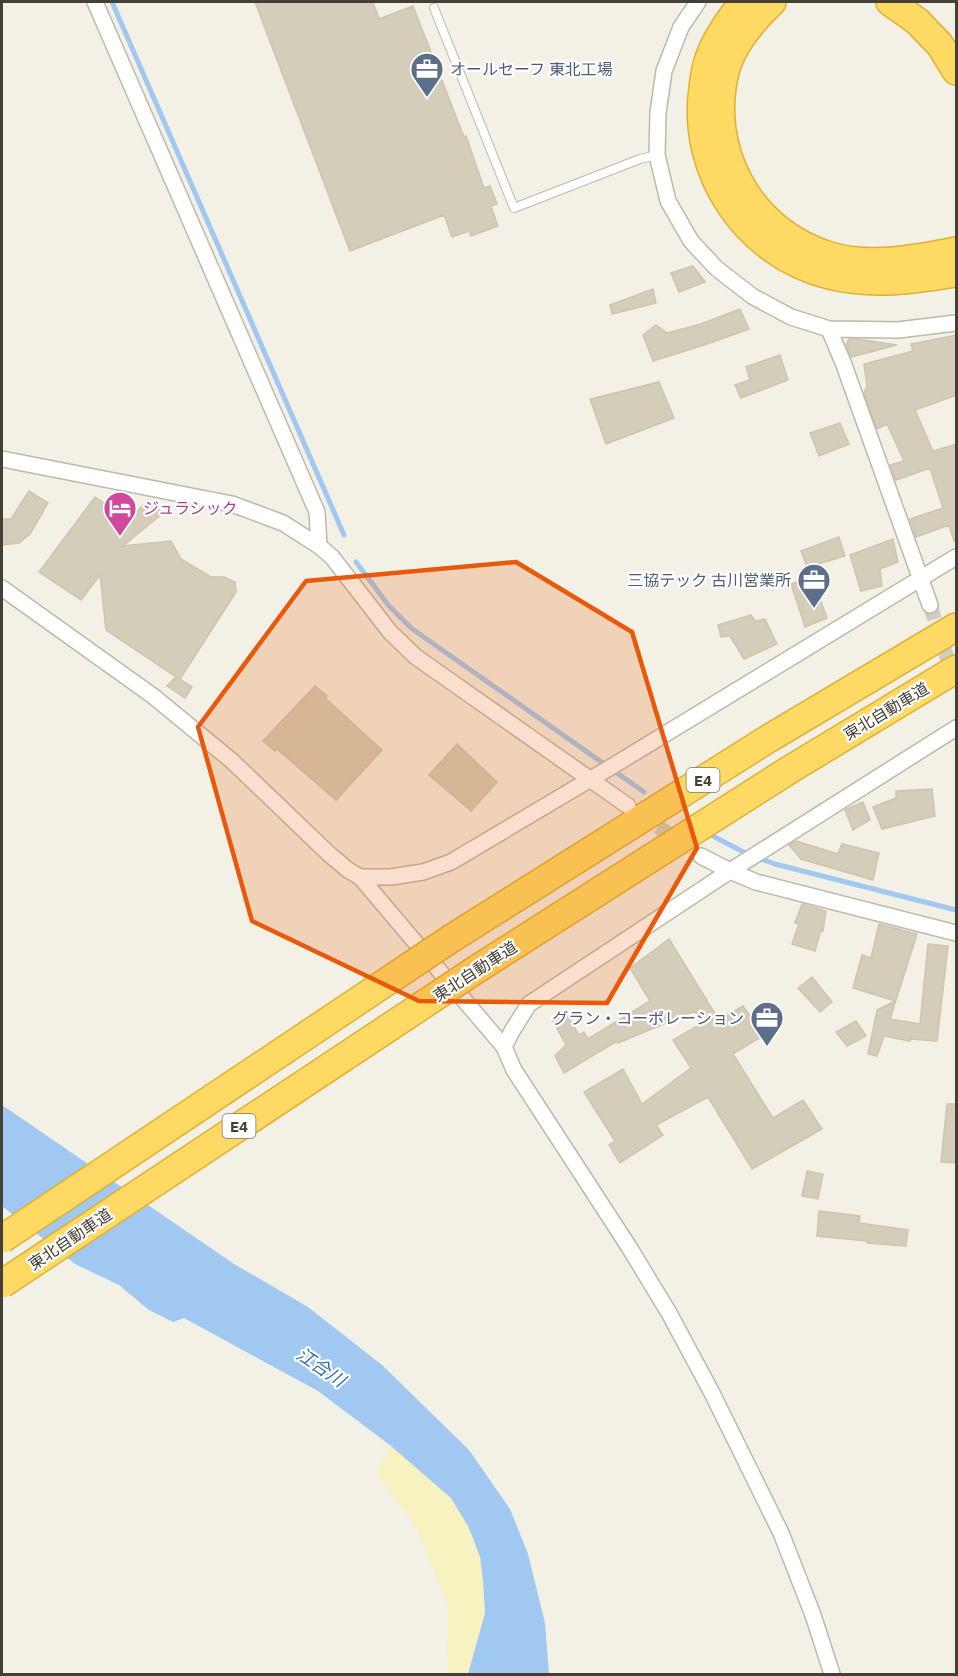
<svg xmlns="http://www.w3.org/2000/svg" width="958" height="1676" font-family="'IBM Plex Sans','Noto Sans JP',sans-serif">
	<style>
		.sand { fill: #f8f1c0 }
		.water { fill: #a0c8f0 }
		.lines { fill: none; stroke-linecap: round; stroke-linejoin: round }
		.stream { stroke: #a0c8f0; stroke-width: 5 }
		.building { fill: #d4cdba; stroke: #cfc5ae; stroke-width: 1.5 }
		.minor-tunnel { stroke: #d0cdc2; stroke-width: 15; stroke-dasharray: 15 8; stroke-linecap: butt }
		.service-casing { stroke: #beb9a8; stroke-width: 10 }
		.minor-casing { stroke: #beb9a8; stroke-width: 18 }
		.motorway-casing { stroke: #deb034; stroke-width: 30 }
		.service { stroke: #fff; stroke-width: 8 }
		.minor { stroke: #fff; stroke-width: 15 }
		.motorway { stroke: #feda64; stroke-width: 27 }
		.motorway-bridge-casing { stroke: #deb034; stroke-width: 30; stroke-linecap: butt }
		.motorway-bridge { stroke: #feda64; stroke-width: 27 }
		.marked { fill: #e8590c; fill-opacity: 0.2; stroke: #e8590c; stroke-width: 4.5; stroke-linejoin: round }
		.labels { text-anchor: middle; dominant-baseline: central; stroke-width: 4.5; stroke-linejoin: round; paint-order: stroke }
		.shield { fill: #fff; stroke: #7d7972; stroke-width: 1.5 }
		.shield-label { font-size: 15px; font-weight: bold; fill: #454035 }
		.service-label { font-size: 16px; fill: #4e5e75; stroke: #fff; text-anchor: end }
		.hotel-label { font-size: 16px; fill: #b23c85; stroke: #fff; text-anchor: start }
		.street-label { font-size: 16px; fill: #454035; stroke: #fff }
		.water-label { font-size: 18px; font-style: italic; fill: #2d6db1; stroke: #fff }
	</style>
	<rect width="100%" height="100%" fill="#f3f0e5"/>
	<!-- sand -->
	<path class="sand" d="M391,1446L451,1498L469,1528L480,1558L485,1613L468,1674H449L447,1658L448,1605L417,1529L377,1473Z"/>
	<!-- water -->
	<path class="water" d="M2,1105L234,1264L308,1307L382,1365L469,1450L510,1509L528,1554L545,1623L549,1674H468L485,1613L483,1581L480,1557L469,1528L451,1498L391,1446L318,1391L184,1318L173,1322L149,1310L119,1285L75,1264L2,1206Z"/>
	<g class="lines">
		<!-- stream -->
		<path class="stream" d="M112,2L344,535
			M356,562L389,606L411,628L644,792
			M711,835L749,855
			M758,858L775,864L956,910"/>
	</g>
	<!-- building -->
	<path class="building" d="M255,2H373L379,19L413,6L464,137L466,136L484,188L490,186L497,204L491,206L498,226L471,236L469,231L452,237L444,215L350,251Z
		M693,266L705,282L679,292L671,273Z
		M653,289L656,303L612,314L610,305Z
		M740,309L749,329L704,345L653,361L643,335L656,325L667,333L701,324Z
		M957,335V395L915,410L933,451L957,444V540L954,541L949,525L916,537L910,519L943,508L930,468L896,480L890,465L904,461L887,424L877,429L864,393L867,386L864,364L913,351L911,344Z
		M849,339H857L897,345L851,357L846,345Z
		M780,355L788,380L741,398L735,385L750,380L746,367Z
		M659,382L674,418L606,444L590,399Z
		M840,423L849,444L819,456L810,433Z
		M29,491L48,503L30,534L19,543L2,545V519H11Z
		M95,497L129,520L148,500L163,513L123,546L171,541L181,559L211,577H224L235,582L236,592L180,679L192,687L185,698L167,686L176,677L106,630L100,575L81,600L39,572Z
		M839,537L845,556L807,567L801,551Z
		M893,539L898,562L880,569L882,586L861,591L850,555Z
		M812,577L827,618L805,627L791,584Z
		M751,615L755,621L765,619L777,644L744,659L730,636L721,637L718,625Z
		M315,686L327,696L325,698L382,750L336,800L277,749L275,751L263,741Z
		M457,744L497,782L471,811L429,775Z
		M932,789L935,816L882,829L873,807L896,798V791Z
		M863,802L870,820L853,830L845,810Z
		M796,841L838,854L842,844L879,853L873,880L801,859L789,845Z
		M802,904L826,911L823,931L821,930L815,951L792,944L799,924L795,923Z
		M879,924L917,934L890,1019L920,1024L928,944L948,946L937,1041L910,1039V1041L884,1036L877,1056L868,1054L877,1010L895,1001L853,988L862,955L871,958Z
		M669,939L719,1020L743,1006L764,1035L733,1054L773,1118L803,1100L822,1129L752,1169L708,1097L656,1125L663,1135L620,1163L609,1145L615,1141L584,1092L623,1069L642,1104L691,1068L673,1040L701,1024L695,1011L618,1043L617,1041L564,1073L555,1056L566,1045L553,1021L567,1014L579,1035L584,1032L588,1039L650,1001L630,968Z
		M812,977L832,1002L820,1012L798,988Z
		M856,1021L866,1036L847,1046L836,1032Z
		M947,1104H957V1163L941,1162Z
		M807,1171L823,1174L818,1199L802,1196Z
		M819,1211L860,1216L859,1223L908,1230L906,1246L867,1243V1241L817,1236Z"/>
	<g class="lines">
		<!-- minor-tunnel -->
		<path class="minor-tunnel" d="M930,605L956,686
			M639,814L701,856"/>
		<defs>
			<path id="service" d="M434,8L514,208L640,159L657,155"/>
			<path id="minor" d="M95,2L317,512L319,546
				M698,2L681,27L664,71L658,113L657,155L668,201L691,241L716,268L752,296L791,317L829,329L898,330L956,323
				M829,329L844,365L930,605
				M2,459L232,504L283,523L319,546L332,557L390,632L416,657L628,806
				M2,588L153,696L232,761L329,854L348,870L360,877L504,1047L514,1070L629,1247L669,1313L712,1393L781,1533L813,1615L832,1674
				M701,856L730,871L756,882L956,933
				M360,877H391L423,872L451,862L616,764L956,557
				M504,1047L512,1031L529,1004L730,871L956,728"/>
			<path id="motorway" d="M743,2C729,21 713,42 707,65C705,72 704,80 703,88C691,172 746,254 829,275C872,286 914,280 956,273
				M772,2C753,20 734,42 726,68C704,149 750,232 830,256C870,268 916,259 956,251
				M890,2L917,21L940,45L956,71
				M452,938L768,739L956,627
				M477,969L789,770L956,669"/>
		</defs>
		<!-- service casing -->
		<use href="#service" class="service-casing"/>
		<!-- minor casing -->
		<use href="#minor" class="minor-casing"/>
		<!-- motorway casing -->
		<use href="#motorway" class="motorway-casing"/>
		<!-- service -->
		<use href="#service" class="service"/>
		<!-- minor -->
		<use href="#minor" class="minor"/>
		<!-- motorway -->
		<use href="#motorway" class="motorway"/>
		<defs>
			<path id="motorway-bridge" d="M2,1239L452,938
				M2,1284L477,969"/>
		</defs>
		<!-- motorway-bridge casing -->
		<use href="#motorway-bridge" class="motorway-bridge-casing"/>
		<!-- motorway-bridge -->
		<use href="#motorway-bridge" class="motorway-bridge"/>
	</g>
	<!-- marked area -->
	<path class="marked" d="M516,562L632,632L697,848L607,1003L419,1001L252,921L198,727L306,581Z"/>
	<!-- icons -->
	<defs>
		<symbol id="office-pin" viewBox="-11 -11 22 30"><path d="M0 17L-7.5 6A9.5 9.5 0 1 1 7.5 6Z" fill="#5c6f8a" stroke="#fff"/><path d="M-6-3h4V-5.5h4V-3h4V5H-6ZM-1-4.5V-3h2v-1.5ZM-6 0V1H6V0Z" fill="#fff"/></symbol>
		<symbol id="hotel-pin" viewBox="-11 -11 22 30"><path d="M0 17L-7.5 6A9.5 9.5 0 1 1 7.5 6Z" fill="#d1479c" stroke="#fff"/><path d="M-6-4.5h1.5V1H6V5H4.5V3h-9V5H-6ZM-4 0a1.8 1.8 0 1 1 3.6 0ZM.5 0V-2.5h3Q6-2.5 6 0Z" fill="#fff"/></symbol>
	</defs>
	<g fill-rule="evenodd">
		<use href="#office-pin" x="408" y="50" width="38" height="52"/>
		<use href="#hotel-pin" x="101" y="489" width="38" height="52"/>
		<use href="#office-pin" x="795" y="561" width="38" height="52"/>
		<use href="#office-pin" x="748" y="999" width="38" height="52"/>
	</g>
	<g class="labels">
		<!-- shield labels -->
		<g class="shield">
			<rect x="686.5" y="768" width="33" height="24" rx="4.5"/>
			<rect x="222.5" y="1114" width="33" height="24" rx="4.5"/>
		</g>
		<g class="shield-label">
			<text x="703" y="780">E4</text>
			<text x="239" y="1126">E4</text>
		</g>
		<!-- service labels -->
		<g class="service-label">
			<text x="450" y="69" text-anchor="start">オールセーフ 東北工場</text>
			<text x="791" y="580">三協テック 古川営業所</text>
			<text x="744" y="1018">グラン・コーポレーション</text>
		</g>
		<!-- hotel labels -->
		<g class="hotel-label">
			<text x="143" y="508">ジュラシック</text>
		</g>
		<!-- street labels -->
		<g class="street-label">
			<text transform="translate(886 711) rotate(-31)">東北自動車道</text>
			<text transform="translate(475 971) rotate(-33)">東北自動車道</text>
			<text transform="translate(70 1239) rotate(-34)">東北自動車道</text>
		</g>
		<!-- water labels -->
		<g class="water-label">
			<text transform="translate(321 1367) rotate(34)">江合川</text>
		</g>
	</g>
	<!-- border -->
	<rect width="958" height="1676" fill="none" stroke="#454035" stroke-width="6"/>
</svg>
